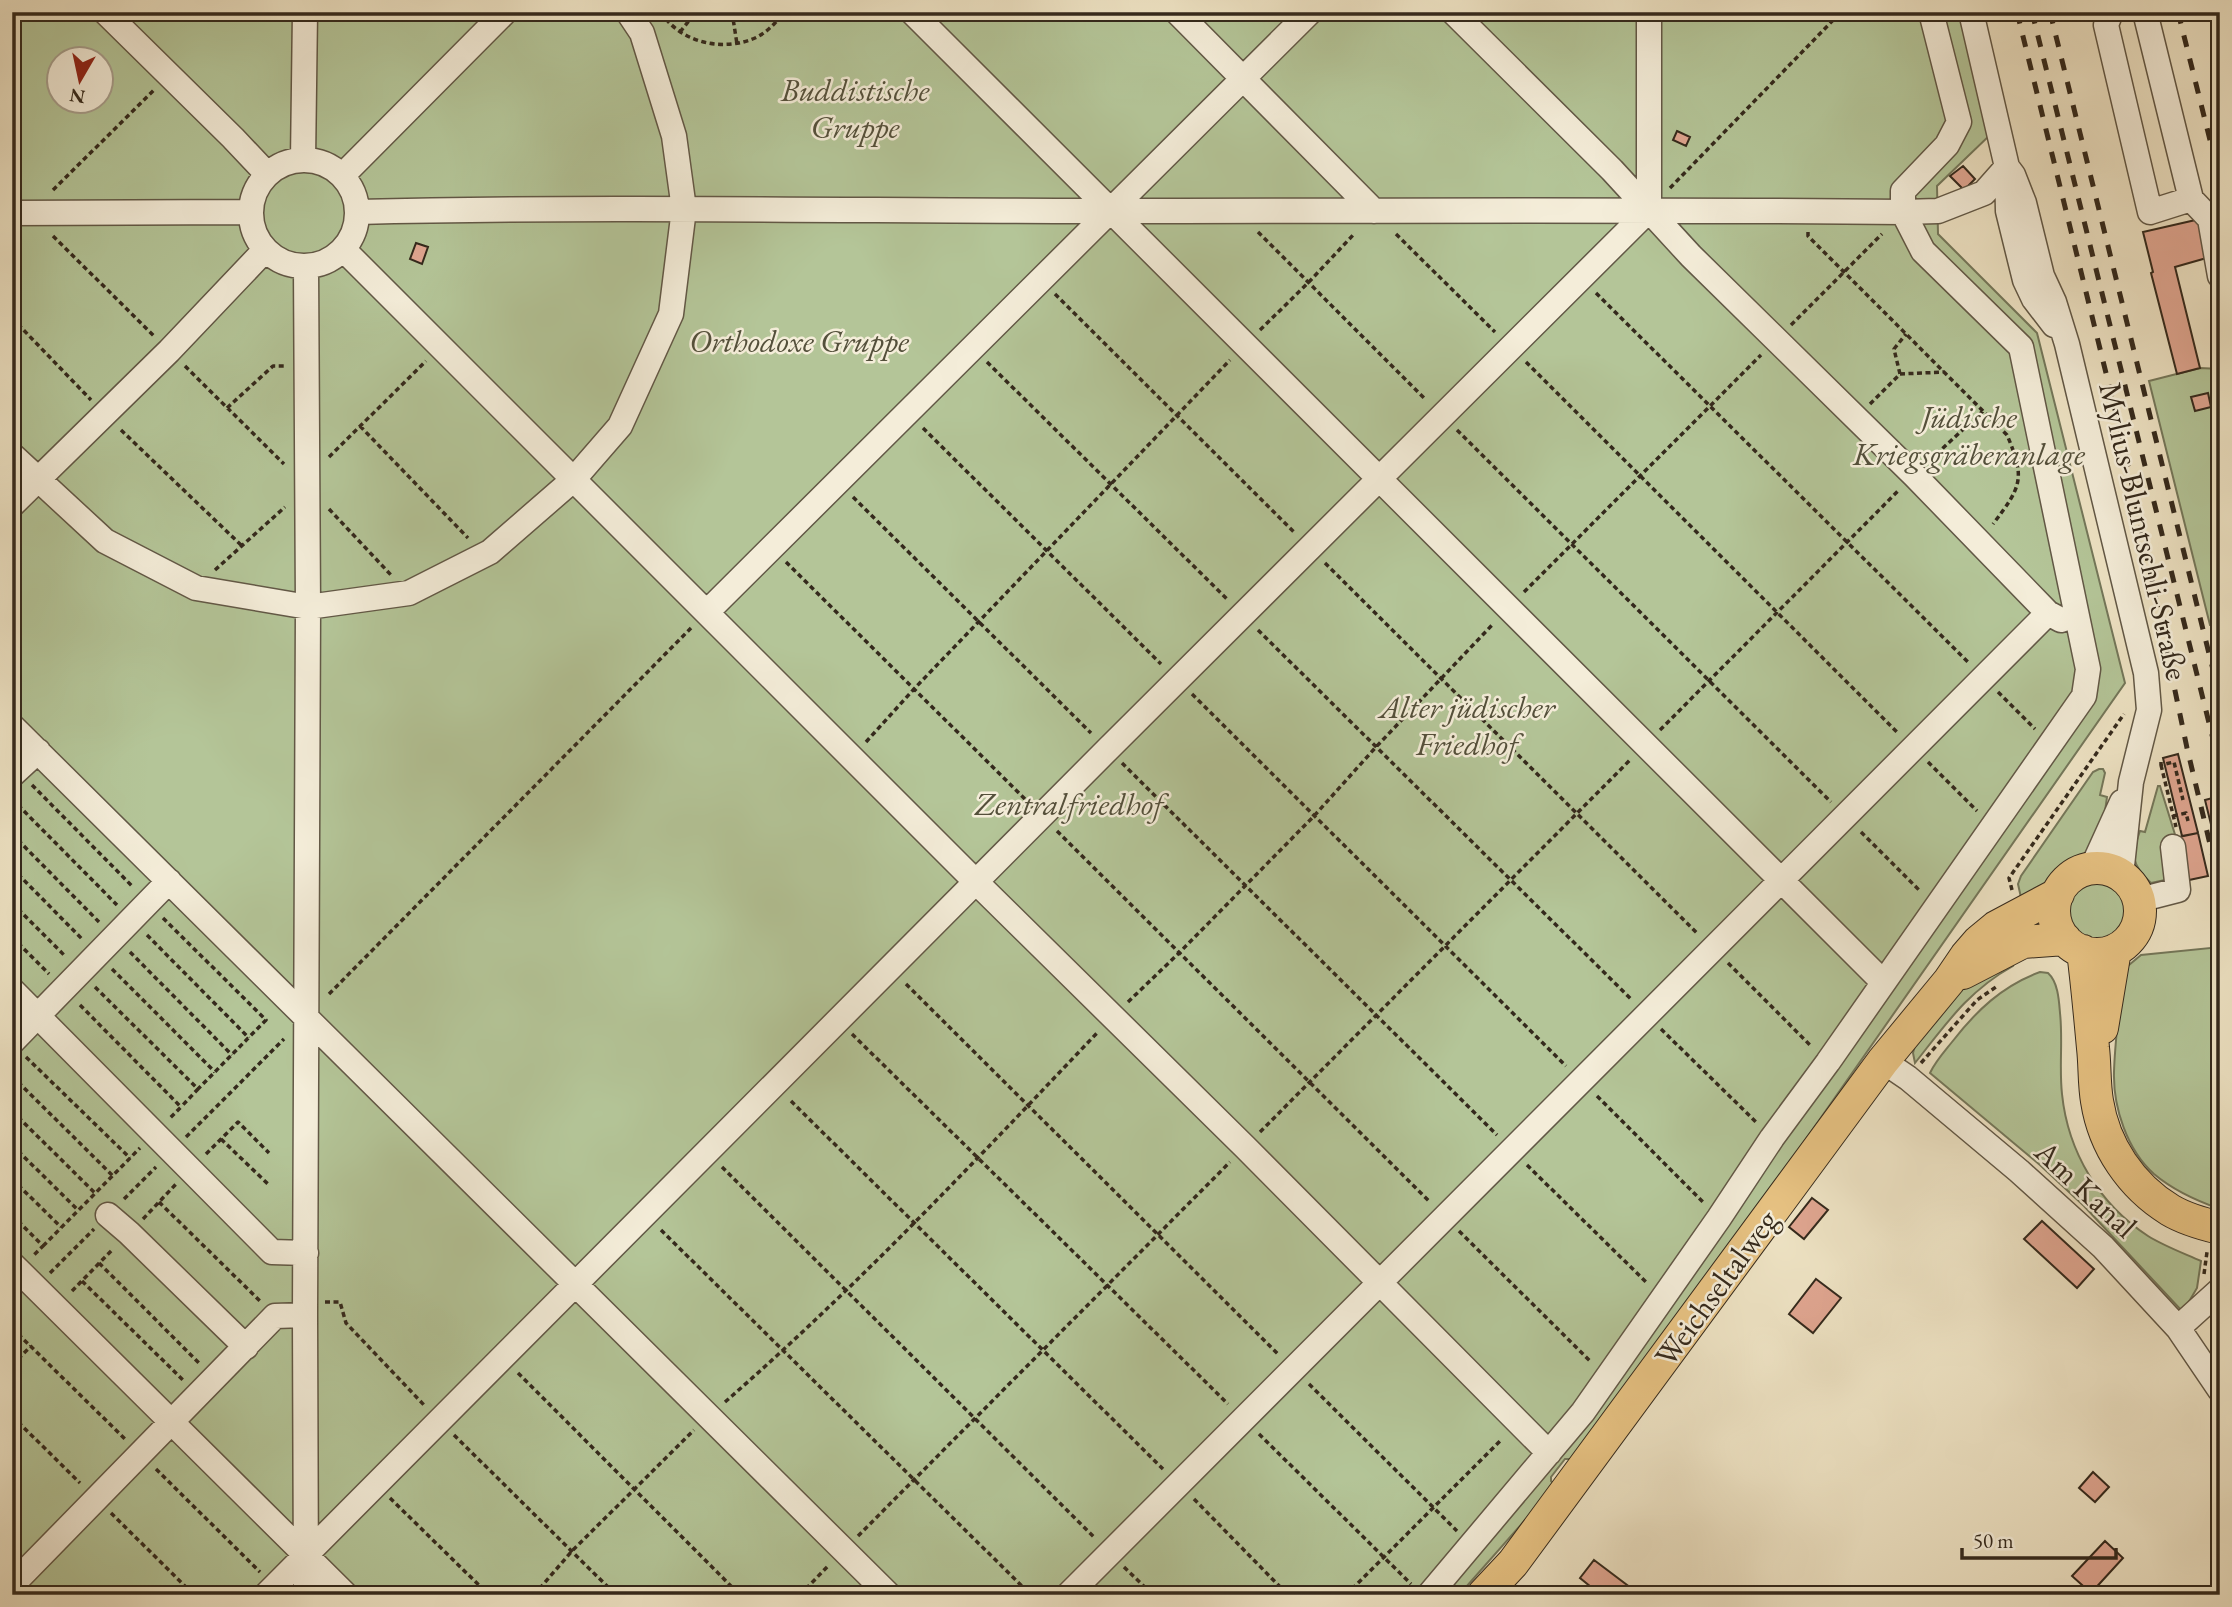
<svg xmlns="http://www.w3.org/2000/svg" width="2232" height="1607" font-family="'EB Garamond',serif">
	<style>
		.green { fill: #b4c598; stroke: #74775a; stroke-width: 2; fill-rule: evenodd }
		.building { fill: #e0a691; stroke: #34291c; stroke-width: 2 }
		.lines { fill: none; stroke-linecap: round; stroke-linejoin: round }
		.minor-casing { stroke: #625846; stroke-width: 27 }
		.major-casing { stroke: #34291c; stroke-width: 34 }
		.path { stroke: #34291c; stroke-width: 3.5; stroke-dasharray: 5 3.5; stroke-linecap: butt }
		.minor { stroke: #f4edd9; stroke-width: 24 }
		.major { stroke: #e7c282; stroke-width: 32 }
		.rail { stroke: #34291c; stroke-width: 5; stroke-dasharray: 12 12; stroke-linecap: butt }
		.labels { text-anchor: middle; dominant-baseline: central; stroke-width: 5; stroke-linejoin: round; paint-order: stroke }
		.park-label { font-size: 32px; font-style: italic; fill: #54503b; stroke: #f4edd9 }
		.street-label { font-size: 32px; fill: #34291c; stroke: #f4edd9 }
	</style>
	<rect width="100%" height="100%" fill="#eee3c4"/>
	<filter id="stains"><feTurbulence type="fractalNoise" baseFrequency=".00286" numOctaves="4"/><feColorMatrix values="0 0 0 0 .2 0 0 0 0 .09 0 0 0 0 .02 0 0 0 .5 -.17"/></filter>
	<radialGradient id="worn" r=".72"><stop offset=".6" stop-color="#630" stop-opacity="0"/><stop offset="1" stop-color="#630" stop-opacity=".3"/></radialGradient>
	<!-- green -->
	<path class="green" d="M12,12H1959L1990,135L1937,186L1938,234L2037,333L2125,683L1629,1392L1574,1463L1569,1459H1565L1551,1477V1481L1556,1485L1459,1595H12ZM60,60H102V102H60Z
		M2200,368L2220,369V527L2216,559V625H2210L2149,381Z
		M2099,769H2103L2105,773L2100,795L2107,797L2104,819L2089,853L2063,868L2045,887L2022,902L2018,884L2021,876L2093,772Z
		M2158,786H2160L2177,841L2165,880L2151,883C2131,865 2131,855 2140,831L2145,832Z
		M2066 910a33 33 0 1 1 66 0a33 33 0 1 1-66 0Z
		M2220,947V1209C2197,1201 2173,1190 2154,1174C2127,1150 2113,1107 2114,1072C2115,1038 2120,1004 2123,970L2141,955Z
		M2015,961L2013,966C1968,991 1946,1024 1915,1063L1913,1053L1916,1042L1971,979Z
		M2040,972L2048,973C2058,982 2059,1000 2060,1013C2063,1040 2059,1067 2062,1094C2068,1152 2099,1204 2148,1236C2164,1246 2183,1253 2201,1261L2197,1288L2184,1310H2181L2084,1206L2040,1165L1930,1073C1935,1062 1944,1052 1952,1042C1976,1011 2002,986 2040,972Z"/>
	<!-- building -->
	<path class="building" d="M1677,131L1690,137L1686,146L1673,140Z
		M1963,166L1975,179L1964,190L1950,176Z
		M2200,219L2210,257L2175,267L2200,368L2177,374L2151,273L2153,272L2143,232Z
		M416,243L428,247L422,264L410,259Z
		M2208,393L2211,407L2195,411L2191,397Z
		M2178,754L2198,833L2182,836L2163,758Z
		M2220,796V861L2205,800Z
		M2198,833L2208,876L2189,880L2179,837Z
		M1812,1198L1828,1210L1804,1239L1789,1227Z
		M2042,1221L2094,1269L2077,1288L2024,1239Z
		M1816,1279L1841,1298L1813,1333L1789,1314Z
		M2093,1472L2109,1487L2095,1502L2079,1488Z
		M2105,1541L2123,1558L2091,1593L2072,1576Z
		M1594,1560L1631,1588L1626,1595H1601L1580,1578Z"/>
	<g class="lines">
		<defs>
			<path id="minor" d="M105,12L233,138L267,174
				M912,12L1883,982
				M1177,12L1374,211
				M1453,12L1612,170L1691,256L1914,475L2048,613L2061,620
				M1971,12L2007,167L2008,211L2025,280L2034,299L2054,325
				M2111,12L2106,25L2150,212L2191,199L2210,219L2220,276
				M2145,12L2191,199
				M251 213a53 53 0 1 1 106 0a53 53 0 1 1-106 0Z
				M303,160L305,12
				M2007,167L2013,175L2024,203L2042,276L2054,302L2067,344L2146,673L2149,710L2131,782L2121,875
				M342,176L505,12
				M358,212C609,206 860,211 1111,211C1375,211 1639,209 1903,212L1938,211L1984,193L2007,167
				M12,213L250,212
				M343,249L976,882L1245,1147L1549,1453
				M12,455L105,541L196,588L308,607L409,593L490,552L574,479L620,426L671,314L684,209L674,136L642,33L628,12
				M12,505L169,351L265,250
				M707,612L1310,12
				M12,726L889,1595
				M12,775L38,751
				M2092,868L2122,802
				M2139,900L2178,890L2173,847
				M12,990L272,1252L306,1253
				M12,1042L169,881
				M1883,1061L1908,1078L2019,1171L2103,1247L2178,1328L2220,1390
				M108,1215L129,1233L246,1347
				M12,1264L346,1595
				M2178,1328L2220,1290
				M12,1585L275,1316L305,1315
				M266,1595L1108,749L1649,210V12
				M306,1595L305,1315L308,607L306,267
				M1068,1595L2048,613
				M1429,1595L1583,1412L1719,1218L1772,1138L1828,1062L2084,696L2088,669L2021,347L1923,251L1903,212V191L1947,145L1959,122L1931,12"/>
			<path id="major" d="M2054 911a43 43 0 1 1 86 0a43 43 0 1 1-86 0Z
				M2083,951C2087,983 2090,1015 2093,1048C2095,1065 2094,1084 2097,1101C2104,1146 2131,1186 2170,1210C2185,1219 2203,1224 2220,1228
				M1963,973L2023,942L2065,939
				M2102,1028L2115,950
				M1483,1595L1513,1563L1883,1061L1949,981L1966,956L1979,941L1996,927L2058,894"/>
		</defs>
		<!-- minor casing -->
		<use href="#minor" class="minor-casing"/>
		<!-- major casing -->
		<use href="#major" class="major-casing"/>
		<!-- path -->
		<path class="path" d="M661,12C680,43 723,52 755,38C768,32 776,22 785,12
			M732,12L737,44
			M680,32L696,12
			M1670,188L1841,12
			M53,190L154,90
			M1258,232L1426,400
			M1808,232V236L2007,435C2026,479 2021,487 1993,524
			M1396,234L1495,332
			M53,236L154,336
			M1596,293L1968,662
			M1055,294L1295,533
			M12,318L91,400
			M1791,325L1882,234
			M1260,330L1308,283L1355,233
			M987,362L1228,600
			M1526,362L1897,732
			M185,366L284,464
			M1900,374L1945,372
			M1870,404L1900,374L1894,349L1906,334
			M227,408L273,366H286
			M360,426L468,538
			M923,428L1161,664
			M121,430L241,545
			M1457,430L1831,802
			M329,457L426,361
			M1930,460L1983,411
			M853,497L1091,733
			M329,509L391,575
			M786,562L1027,801
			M1325,563L1697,933
			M215,570L285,507
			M1524,592L1761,355
			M1258,630L1631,999
			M1998,692L2035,729
			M1192,694L1566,1066
			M1660,730L1899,490
			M866,742L914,689L1230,360
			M1928,762L1977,811
			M2161,762V765L2174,762L2183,800
			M1122,763L1497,1135
			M2161,765L2176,827
			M32,785L133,887
			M12,799L117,905
			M2173,816L2186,813L2188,821
			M1057,831L1429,1201
			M1861,832L1920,891
			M12,834L99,922
			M12,868L82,939
			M2012,890L2009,878L2124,714
			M12,903L65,956
			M163,918L266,1020L198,1089
			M147,935L249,1038
			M12,937L49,974
			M130,952L232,1055
			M1728,963L1811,1046
			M112,969L215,1072
			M906,984L1278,1354
			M95,987L198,1089L181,1107
			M329,994L691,628
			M1128,1002L1179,953L1314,816L1376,747L1494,623
			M80,1005L181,1107L170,1118
			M1661,1029L1756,1122
			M852,1034L1228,1404
			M26,1057L130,1158
			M1921,1063L1977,1000L1996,987
			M12,1076L113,1176
			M1597,1096L1703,1202
			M791,1101L1163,1469
			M12,1111L95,1193
			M1260,1132L1630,760
			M186,1137L284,1039
			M221,1139L269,1185
			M12,1145L78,1210
			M206,1154L238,1122L269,1153
			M1527,1165L1646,1282
			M722,1167L1094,1537
			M12,1179L61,1227
			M124,1199L156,1167
			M159,1202L260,1301
			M12,1215L43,1246L33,1256
			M143,1219L176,1184
			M661,1230L1031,1595
			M1459,1231L1590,1361
			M43,1246L140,1148
			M99,1263L199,1363
			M50,1273L94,1229
			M2204,1274L2207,1252
			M82,1281L183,1380
			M72,1291L113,1249
			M325,1302H340L346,1323L424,1405
			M12,1311L20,1304
			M12,1328L125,1439
			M12,1365L31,1346
			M518,1373L740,1595
			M1309,1384L1457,1531
			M725,1402C857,1287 977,1159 1097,1033
			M12,1416L80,1483
			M1259,1434L1411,1584
			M454,1435L616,1595
			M156,1469L260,1572
			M390,1498L489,1595
			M1194,1499L1288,1595
			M111,1513L194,1595
			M858,1536L1230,1162
			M1124,1567L1153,1595
			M534,1595L572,1551L694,1430
			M800,1595L828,1566
			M1346,1595L1502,1439"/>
		<!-- minor -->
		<use href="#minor" class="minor"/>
		<!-- major -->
		<use href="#major" class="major"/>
		<!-- rail -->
		<path class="rail" d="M2017,12L2123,442L2187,748L2220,886
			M2032,12L2220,767
			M2050,12L2220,698
			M2178,12L2220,180"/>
	</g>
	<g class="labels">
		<!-- park labels -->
		<g class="park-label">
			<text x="855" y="90">Buddistische<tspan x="855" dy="37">Gruppe</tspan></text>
			<text x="799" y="341">Orthodoxe Gruppe</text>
			<text x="1969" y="417">Jüdische<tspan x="1969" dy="37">Kriegsgräberanlage</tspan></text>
			<text x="1467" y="707">Alter jüdischer<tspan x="1467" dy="37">Friedhof</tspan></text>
			<text x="1069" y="804">Zentralfriedhof</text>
		</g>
		<!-- street labels -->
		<g class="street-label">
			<text transform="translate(2144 531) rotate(77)">Mylius-Bluntschli-Straße</text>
			<text transform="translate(2086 1189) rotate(43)">Am Kanal</text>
			<text transform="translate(1716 1288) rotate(-54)">Weichseltalweg</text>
		</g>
	</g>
	<!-- margin -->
	<rect width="2232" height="1607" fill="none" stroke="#eee3c4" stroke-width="42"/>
	<rect x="14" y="14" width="2204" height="1579" fill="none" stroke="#34291c" stroke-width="3.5"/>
	<rect x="21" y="21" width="2190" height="1565" fill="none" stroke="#34291c" stroke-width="2"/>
	<!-- north arrow -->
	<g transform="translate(80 80) rotate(189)"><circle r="33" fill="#f4edd9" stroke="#a79f8d" stroke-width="2"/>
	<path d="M0-5L12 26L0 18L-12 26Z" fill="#8f2418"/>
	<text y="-10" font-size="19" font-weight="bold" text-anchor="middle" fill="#34291c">N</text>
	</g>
	<!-- scale -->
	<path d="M1962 1548v10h154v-10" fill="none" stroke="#34291c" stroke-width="3.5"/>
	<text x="1973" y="1548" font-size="21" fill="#34291c" stroke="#f4edd9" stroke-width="5" paint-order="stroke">50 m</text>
	<rect width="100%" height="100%" filter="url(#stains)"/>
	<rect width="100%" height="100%" fill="url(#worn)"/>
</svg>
